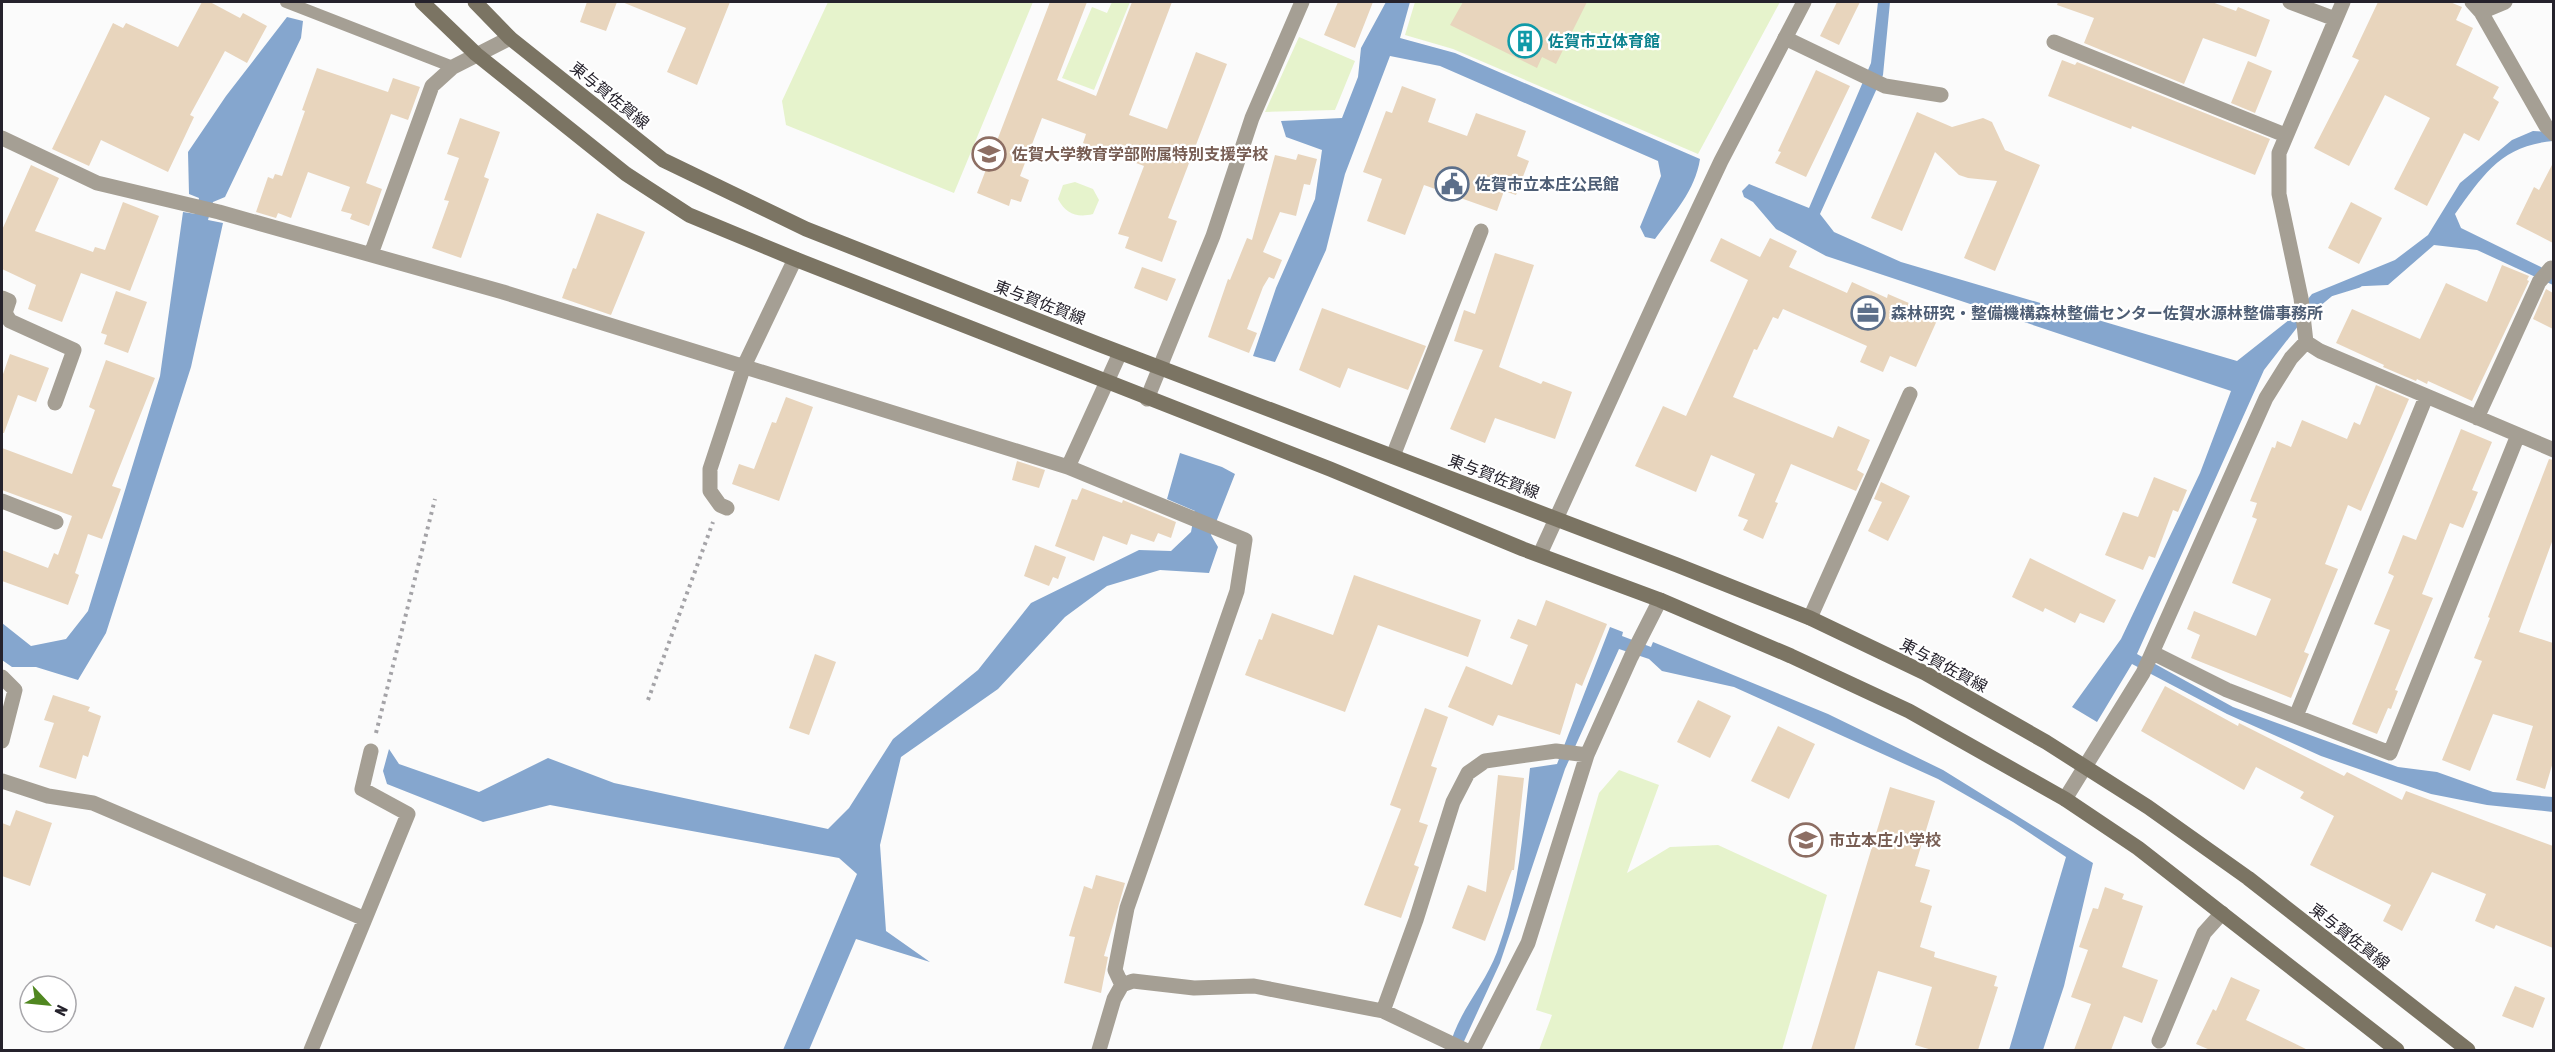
<svg xmlns="http://www.w3.org/2000/svg" width="2555" height="1052" font-family="'Asap Condensed','Noto Sans JP',sans-serif">
	<style>
		.green { fill: #e6f3cc }
		.water { fill: #85a6ce }
		.lines { fill: none; stroke-linecap: round; stroke-linejoin: round }
		.stream { stroke: #85a6ce; stroke-width: 8 }
		.building { fill: #e8d5bd }
		.path { stroke: #a4a3a7; stroke-width: 4; stroke-dasharray: 3 4.5; stroke-linecap: butt }
		.service { stroke: #a59f94; stroke-width: 12 }
		.minor { stroke: #a59f94; stroke-width: 15 }
		.tertiary { stroke: #a59f94; stroke-width: 15 }
		.secondary { stroke: #7b7463; stroke-width: 15 }
		.labels { text-anchor: middle; dominant-baseline: central; stroke-width: 4.5; stroke-linejoin: round; paint-order: stroke }
		.culture-label { font-size: 16px; font-weight: bold; fill: #0d838f; stroke: #fff; text-anchor: start }
		.street-label { font-size: 16px; fill: #25222c; stroke: #fff }
		.education-label { font-size: 16px; font-weight: bold; fill: #785e54; stroke: #fff; text-anchor: start }
		.service-label { font-size: 16px; font-weight: bold; fill: #4e5e75; stroke: #fff; text-anchor: start }
	</style>
	<rect width="100%" height="100%" fill="#fbfbfb"/>
	<!-- green -->
	<path class="green" d="M828,2H1033L954,193L786,125L782,101Z
		M1112,2H1130L1094,90L1062,78L1092,7L1107,13Z
		M1415,2H1780L1698,154L1453,49L1405,35Z
		M1299,37L1355,61L1335,110L1265,112Z
		M1075,182L1093,189L1099,200L1093,214C1077,218 1066,214 1058,199L1063,185Z
		M1619,770L1659,785L1627,873L1670,847L1718,845L1827,895L1782,1050H1539L1552,1015L1536,1010L1599,793Z"/>
	<!-- water -->
	<path class="water" d="M1386,2H1410L1400,38L1455,53L1700,159C1695,191 1674,213 1655,239L1645,237L1640,227L1661,176L1658,161L1440,66L1390,56L1345,174L1326,250L1275,362L1253,356L1276,288L1315,199L1322,150L1286,137L1281,121L1342,118L1358,77L1361,48Z
		M1878,2H1890L1883,75L1820,214L1834,232L1901,262L2237,361L2294,316L2312,294L2395,260L2428,235L2460,183L2512,140L2533,131L2553,132V141C2501,146 2484,174 2455,214L2461,228L2553,273V285L2477,250L2434,245L2388,285L2343,287L2302,321L2264,370L2137,654L2233,707L2398,767L2437,772L2493,792L2553,797V812L2487,805L2431,794L2321,756L2227,714L2132,664L2097,722L2072,707L2121,639L2200,473L2231,391L1826,256L1776,229L1753,202L1744,197L1742,191L1749,184L1809,208L1871,63Z
		M287,17L303,21L301,38L225,197L213,202L208,220L223,223L191,367L106,633L78,680L36,667H12L2,660V623L31,646L66,639L88,611L160,376L183,212L196,214L199,198L189,194L188,152L226,96Z
		M1180,453L1222,467L1235,474L1211,535L1218,547L1209,573L1160,570L1107,586L1065,617L998,689L901,757L880,845L886,931L930,962L856,939L809,1050H783L857,874L839,858L550,805L483,822L387,784L383,771L389,749L399,764L479,792L548,758L614,783L828,829L849,808L893,739L978,670L1031,603L1139,550L1171,551L1191,532L1195,511L1167,499Z
		M1610,627L1623,632L1622,636L1651,647L1653,642L1828,714L1943,770L2093,863L2064,986L2043,1050H2009L2066,857L2013,822L1938,779L1734,687L1662,671L1649,659L1619,649L1565,769L1500,963L1460,1050H1449C1456,1014 1484,987 1497,952C1519,893 1523,831 1530,768L1557,764Z"/>
	<g class="lines">
		<!-- stream -->
		<path class="stream" d="M2332,292L2358,284"/>
	</g>
	<!-- building -->
	<path class="building" d="M202,2H210L240,18L243,13L267,26L247,63L225,51L190,115L194,117L168,172L101,140L89,166L52,149L113,23L123,28L126,23L178,47Z
		M587,2H617L606,31L580,22Z
		M622,2H730L697,85L667,72L686,28Z
		M1050,2H1087L1057,80L1096,96L1132,2H1172L1129,115L1167,129L1196,52L1227,64L1168,218L1177,221L1162,262L1125,248L1129,237L1118,234L1144,166L1083,143L1086,134L1042,118L1020,176L1029,180L1021,202L1011,199L1009,206L977,193Z
		M1338,2H1373L1355,48L1324,35Z
		M1463,2H1587L1556,64L1542,57L1537,68L1450,25Z
		M1837,2H1860L1839,45L1820,36Z
		M2058,2H2212L2236,11L2238,7L2270,20L2256,57L2203,38L2184,84L2084,43L2094,18L2057,5Z
		M2378,2H2450L2462,7L2456,20L2473,28L2456,65L2499,87L2493,98L2499,102L2479,141L2464,133L2427,206L2394,189L2430,118L2385,95L2349,166L2314,148L2359,60L2352,57Z
		M2062,60L2075,65L2077,62L2270,139L2255,175L2132,126L2131,129L2048,96Z
		M2248,61L2272,71L2255,113L2231,103Z
		M317,68L388,92L393,78L420,87L408,120L391,114L366,183L382,189L369,226L350,219L352,214L341,211L350,187L308,172L291,218L278,213L276,218L256,212L268,177L273,179L275,174L282,176L305,111L302,110Z
		M1816,70L1850,86L1806,177L1775,163L1781,152L1778,151Z
		M1402,86L1436,99L1428,122L1467,136L1476,113L1526,131L1517,156L1529,161L1516,195L1504,191L1497,211L1424,185L1405,235L1367,221L1382,179L1363,172L1386,111L1392,113Z
		M1917,112L1952,127L1983,118L1992,122L2005,150L2040,165L1995,271L1964,258L1997,181L1968,178L1959,175L1935,152L1902,231L1871,218Z
		M460,118L500,132L484,177L489,179L461,258L432,248L449,201L444,200L459,158L447,154Z
		M1298,154L1317,159L1310,185L1304,184L1296,216L1280,212L1263,252L1282,260L1274,279L1269,277L1263,287L1247,329L1257,333L1249,353L1208,337L1228,279L1230,280L1247,238L1252,240L1275,155L1296,160Z
		M2553,163V243L2516,224L2534,187L2539,190Z
		M31,165L59,178L35,231L93,252L95,247L105,250L123,202L159,216L130,291L81,273L62,322L28,309L36,285L2,269V230Z
		M2351,202L2382,218L2359,264L2328,248Z
		M597,213L645,232L611,315L562,298L573,268L576,269Z
		M1721,238L1760,257L1770,238L1797,251L1789,267L1847,293L1852,282L1887,298L1888,294L1939,316L1916,367L1890,356L1883,372L1860,362L1867,346L1783,309L1778,319L1773,317L1757,350L1754,349L1733,397L1833,438L1838,426L1870,440L1857,470L1864,474L1856,491L1791,464L1775,502L1778,503L1763,539L1743,530L1748,520L1738,516L1755,474L1711,455L1696,492L1635,466L1663,406L1686,416L1748,280L1710,261Z
		M1495,253L1534,265L1499,367L1541,384L1543,381L1572,392L1555,439L1495,418L1485,443L1450,429L1483,350L1454,341L1464,310L1475,314Z
		M2502,265L2529,276L2527,280L2529,281L2472,401L2428,381L2427,384L2417,379L2416,381L2383,367L2384,365L2336,343L2352,309L2420,339L2446,283L2487,302Z
		M1142,267L1176,279L1167,301L1134,288Z
		M2546,289L2553,293V329L2533,319Z
		M116,291L147,302L128,353L104,344L107,335L101,333Z
		M1322,308L1426,346L1408,390L1348,368L1340,388L1299,370Z
		M10,354L49,368L36,402L18,395L4,433H2V377Z
		M106,360L155,378L112,486L121,489L102,539L88,534L75,573L79,575L68,605L2,581V550L48,568L54,553L58,555L72,516L2,490V448L72,474L95,410L89,407Z
		M2376,385L2409,399L2361,511L2348,505L2325,564L2338,569L2304,652L2309,654L2291,698L2191,658L2200,635L2187,629L2194,611L2256,636L2271,599L2232,583L2257,519L2252,517L2257,503L2250,501L2272,447L2275,448L2277,441L2291,447L2302,420L2347,439L2354,422L2360,425Z
		M786,397L813,407L779,501L732,484L739,464L754,469L772,422L776,423Z
		M2461,429L2492,442L2472,490L2478,492L2463,528L2450,523L2422,594L2433,598L2395,690L2398,691L2391,709L2388,708L2377,734L2352,724L2390,630L2374,624L2394,576L2388,573L2403,535L2416,540Z
		M2549,459L2553,460V539L2519,632L2553,643V762L2545,789L2516,780L2533,726L2493,714L2470,771L2442,760L2482,661L2474,658L2490,618L2488,617Z
		M1017,461L1045,470L1039,488L1012,480Z
		M2154,477L2187,490L2178,512L2173,510L2155,558L2149,556L2143,570L2105,555L2123,512L2138,517Z
		M1881,482L1910,496L1888,541L1868,531L1882,502L1874,499Z
		M1082,488L1122,503L1123,500L1176,522L1171,538L1158,533L1154,542L1131,534L1127,545L1103,536L1094,561L1055,546L1072,499L1077,500Z
		M1035,545L1066,557L1058,579L1053,577L1049,586L1024,576Z
		M2030,558L2116,600L2104,623L2080,613L2075,623L2045,608L2043,612L2012,597Z
		M1354,575L1481,620L1468,657L1378,625L1345,712L1245,675L1259,639L1262,640L1272,613L1333,635Z
		M1546,600L1607,624L1582,686L1576,683L1560,735L1498,715L1493,726L1448,707L1466,666L1512,685L1528,645L1510,638L1518,619L1536,626Z
		M815,654L836,662L809,735L789,728Z
		M2165,686L2238,726L2239,723L2344,776L2347,772L2402,800L2406,791L2553,846V948L2496,925L2494,929L2475,921L2486,894L2432,872L2402,931L2383,921L2391,905L2310,865L2334,816L2300,798L2304,792L2256,767L2244,790L2141,731Z
		M53,695L90,707L88,711L101,716L88,757L83,755L76,779L39,767L54,723L44,720Z
		M1698,700L1731,716L1710,758L1677,742Z
		M1425,708L1448,717L1431,766L1437,768L1419,822L1428,825L1414,865L1419,867L1401,918L1364,905L1401,809L1390,805Z
		M1778,726L1815,744L1789,799L1751,781Z
		M1498,775L1524,778L1514,870H1512L1485,941L1452,928L1468,885L1486,892Z
		M1890,787L1935,801L1915,866L1930,870L1920,902L1932,906L1920,947L1935,952L1934,957L1997,976L1994,986L1998,987L1978,1050H1932L1915,1045L1932,987L1878,971L1854,1050H1811Z
		M16,810L52,823L30,886L2,876V823L10,826Z
		M1096,875L1125,883L1104,956L1108,957L1101,993L1064,983L1075,937L1069,936L1084,886L1092,889Z
		M2105,887L2124,894L2122,899L2143,906L2122,967L2158,980L2142,1023L2124,1016L2111,1050H2074L2091,1004L2071,997L2088,950L2079,947L2093,908L2098,909Z
		M2231,977L2260,990L2246,1020L2308,1050H2210L2196,1044L2213,1009L2216,1011Z
		M2515,986L2545,998L2533,1028L2502,1016Z"/>
	<g class="lines">
		<!-- path -->
		<path class="path" d="M648,700L713,522
			M376,733L435,499"/>
		<!-- service -->
		<path class="service" d="M286,2L453,67"/>
		<!-- minor -->
		<path class="minor" d="M2290,2L2335,19
			M2472,2L2481,12L2546,126L2554,134
			M2481,12L2505,2
			M1785,38L1885,86L1941,95
			M2054,42L2285,135
			M2,138L97,183L219,212L503,292L1068,467L1120,353
			M371,254L432,86L453,67L510,38
			M2,298L9,301L5,313L10,321L74,350L55,403
			M2306,342L2320,351L2554,450
			M1147,399L1213,236L1252,118L1302,2
			M2477,418L2539,282L2551,268L2554,269
			M1393,456L1481,231
			M1068,467L1245,540L1237,591L1127,908L1115,970L1122,985
			M2,501L56,522
			M727,508L720,505L710,491V469L744,366L795,259
			M1810,618L1910,394
			M2153,653L2227,690L2390,753L2518,435
			M2,677L15,690L2,741
			M2296,716L2426,397
			M2,781L48,796L93,803L365,919L311,1050
			M2065,799L2143,673L2266,398L2291,358L2306,342L2301,298L2279,194V153L2343,2
			M365,919L408,814L362,789L371,751
			M1383,1011L1416,920L1453,802L1468,773L1485,761L1556,751L1587,755
			M2159,1041L2204,933L2222,913
			M1099,1050L1114,999L1122,985L1133,981L1194,988L1254,986L1383,1011L1465,1050
			M1473,1050L1528,943L1587,755L1631,657L1660,600"/>
		<!-- tertiary -->
		<path class="tertiary" d="M1540,554L1664,282L1721,161L1804,2"/>
		<!-- secondary -->
		<path class="secondary" d="M422,2L476,54L626,174L689,215L795,259L1330,469L1523,549L1660,600L1791,656L1909,711L2065,799L2138,848L2397,1050
			M475,2L510,38L663,160L806,229L1098,344L1677,565L1810,618L1925,673L2046,742L2148,807L2248,878L2468,1050"/>
	</g>
	<!-- icons -->
	<defs>
		<symbol id="building-ring" viewBox="-11 -11 22 22"><circle r="9.5" fill="#fff" stroke="#0f9aa8" stroke-width="1.5"/><path d="M-4-6H4V6H1V3H-1V6H-4ZM-2.5-4.3h1.7v1.8h-1.7ZM.8-4.3h1.7v1.8H.8ZM-2.5-1h1.7V.8h-1.7ZM.8-1h1.7V.8H.8Z" fill="#0f9aa8"/></symbol>
		<symbol id="school-ring" viewBox="-11 -11 22 22"><circle r="9.5" fill="#fff" stroke="#8d6e63" stroke-width="1.5"/><path d="M0-5L7-2L0 1L-7-2ZM-4 1L0 2.5L4 1V4Q0 6-4 4Z" fill="#8d6e63"/></symbol>
		<symbol id="civic-ring" viewBox="-11 -11 22 22"><circle r="9.5" fill="#fff" stroke="#5c6f8a" stroke-width="1.5"/><path d="M-.6-6.5H3V-4.5H.6V-3L4-1V1h2V6H-6V1h2V-1L-.6-3ZM-1.2 2.5V6h2.4V2.5Z" fill="#5c6f8a"/></symbol>
		<symbol id="office-ring" viewBox="-11 -11 22 22"><circle r="9.5" fill="#fff" stroke="#5c6f8a" stroke-width="1.5"/><path d="M-6-3h4V-5.5h4V-3h4V5H-6ZM-1-4.5V-3h2v-1.5ZM-6 0V1H6V0Z" fill="#5c6f8a"/></symbol>
	</defs>
	<g fill-rule="evenodd">
		<use href="#building-ring" x="1506" y="22" width="38" height="38"/>
		<use href="#school-ring" x="970" y="135" width="38" height="38"/>
		<use href="#civic-ring" x="1433" y="165" width="38" height="38"/>
		<use href="#office-ring" x="1849" y="294" width="38" height="38"/>
		<use href="#school-ring" x="1787" y="821" width="38" height="38"/>
	</g>
	<g class="labels">
		<!-- culture labels -->
		<g class="culture-label">
			<text x="1548" y="41">佐賀市立体育館</text>
		</g>
		<!-- street labels -->
		<g class="street-label">
			<text transform="translate(610 95) rotate(39)">東与賀佐賀線</text>
			<text transform="translate(1040 302) rotate(21)">東与賀佐賀線</text>
			<text transform="translate(1494 476) rotate(21)">東与賀佐賀線</text>
			<text transform="translate(1944 665) rotate(28)">東与賀佐賀線</text>
			<text transform="translate(2350 936) rotate(38)">東与賀佐賀線</text>
		</g>
		<!-- education labels -->
		<g class="education-label">
			<text x="1012" y="154">佐賀大学教育学部附属特別支援学校</text>
			<text x="1829" y="840">市立本庄小学校</text>
		</g>
		<!-- service labels -->
		<g class="service-label">
			<text x="1475" y="184">佐賀市立本庄公民館</text>
			<text x="1891" y="313">森林研究・整備機構森林整備センター佐賀水源林整備事務所</text>
		</g>
	</g>
	<!-- border -->
	<rect width="2555" height="1052" fill="none" stroke="#25222c" stroke-width="6"/>
	<!-- north arrow -->
	<g transform="translate(48 1004) rotate(116)"><circle r="28" fill="#ffffff" stroke="#a8a7ab" stroke-width="1.5"/>
	<path d="M0-4.5L10 22L0 15L-10 22Z" fill="#508720"/>
	<text y="-9" font-size="16" font-weight="bold" text-anchor="middle" fill="#25222c">N</text>
	</g>
</svg>
